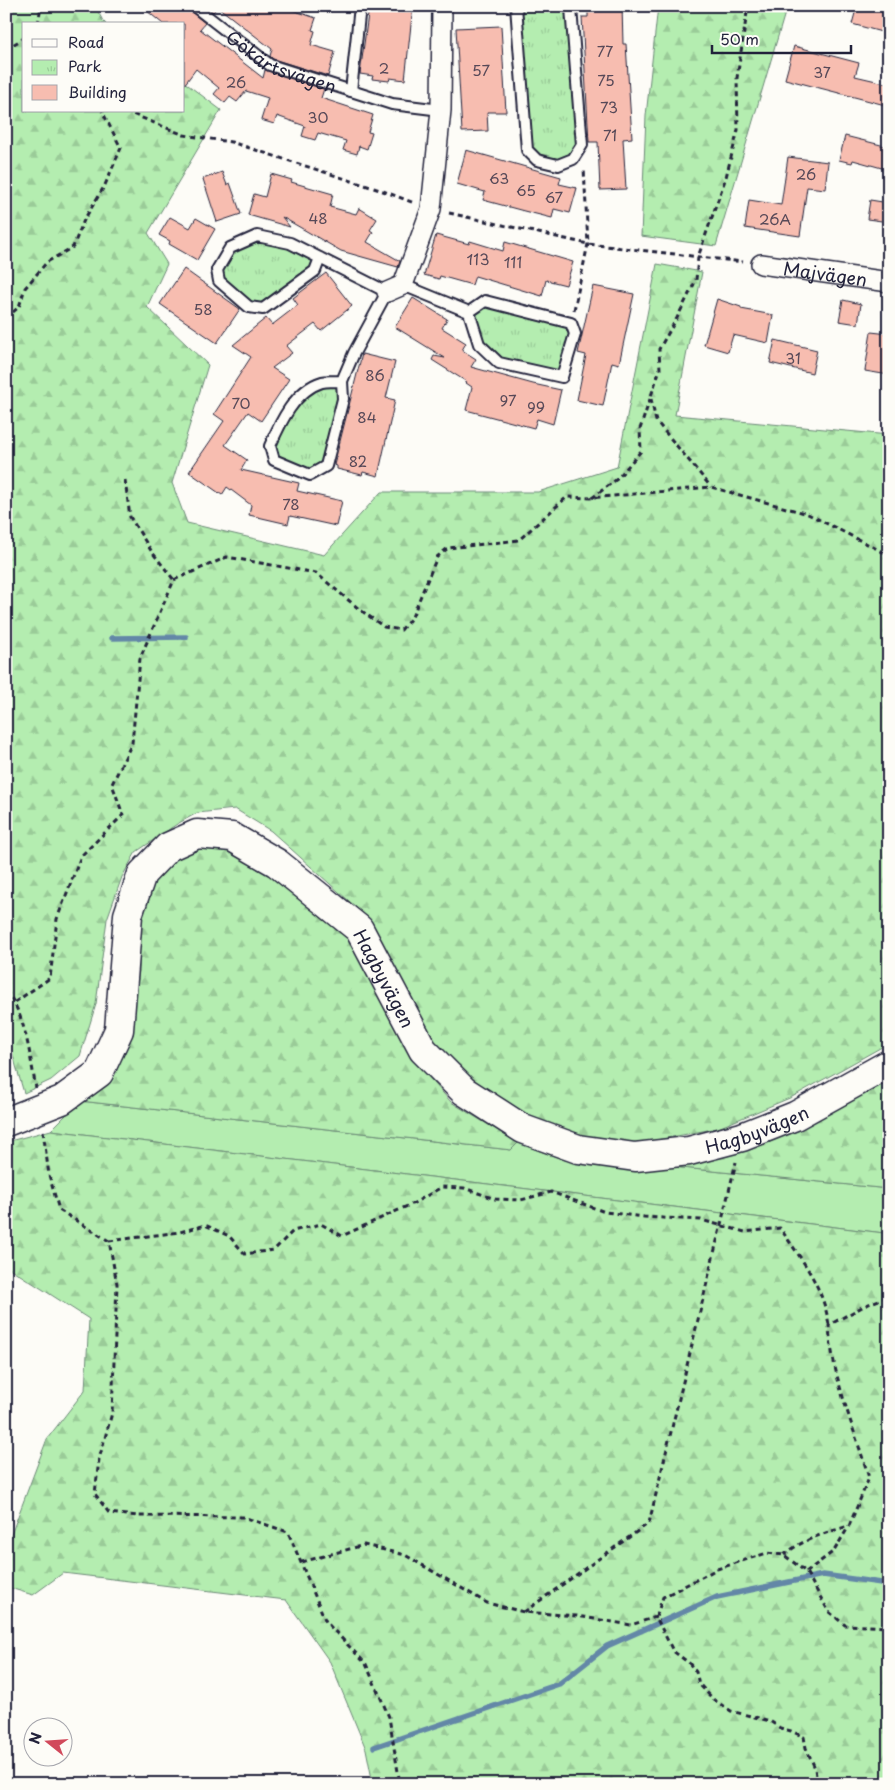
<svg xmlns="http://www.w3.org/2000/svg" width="895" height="1790" font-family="'Playpen Sans',sans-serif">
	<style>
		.green { fill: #b4edb0; stroke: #6b8876 }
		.forest { fill: url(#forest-firs); stroke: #6b8876 }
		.park { fill: url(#park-tufts); stroke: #6b8876 }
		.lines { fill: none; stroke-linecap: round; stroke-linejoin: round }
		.stream { stroke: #6387a7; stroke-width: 5.5 }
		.building { fill: #f7bdb0; stroke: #22223b }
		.lane-casing { stroke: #22223b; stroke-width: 14 }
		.street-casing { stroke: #22223b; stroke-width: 22 }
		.secondary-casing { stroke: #22223b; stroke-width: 31 }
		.path { stroke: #22223b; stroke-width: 3; stroke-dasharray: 5 4; stroke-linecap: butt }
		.lane { stroke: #fdfcf7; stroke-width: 10 }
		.street { stroke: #fdfcf7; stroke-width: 19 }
		.secondary { stroke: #fdfcf7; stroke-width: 28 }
		.labels { text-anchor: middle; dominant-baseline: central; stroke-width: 4; stroke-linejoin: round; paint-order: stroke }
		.number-label { font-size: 15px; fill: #574958 }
		.street-label { font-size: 18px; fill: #22223b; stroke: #fdfcf7 }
	</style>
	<defs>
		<pattern id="forest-firs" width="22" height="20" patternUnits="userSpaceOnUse" patternTransform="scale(1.25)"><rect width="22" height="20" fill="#b4edb0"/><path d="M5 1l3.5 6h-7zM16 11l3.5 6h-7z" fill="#9acb98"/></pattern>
		<pattern id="park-tufts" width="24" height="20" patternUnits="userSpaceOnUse" patternTransform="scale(1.25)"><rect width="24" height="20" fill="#b4edb0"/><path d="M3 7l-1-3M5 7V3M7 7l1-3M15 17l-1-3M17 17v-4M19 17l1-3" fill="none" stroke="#9acb98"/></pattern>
	</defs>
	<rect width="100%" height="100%" fill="#fdfcf7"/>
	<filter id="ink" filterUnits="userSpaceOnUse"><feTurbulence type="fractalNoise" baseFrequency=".02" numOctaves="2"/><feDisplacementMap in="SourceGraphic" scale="10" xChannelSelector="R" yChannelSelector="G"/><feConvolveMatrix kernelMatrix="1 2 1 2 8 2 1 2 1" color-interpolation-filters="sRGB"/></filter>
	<g filter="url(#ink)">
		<!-- green -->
		<path class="green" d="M80,1101L511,1150L518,1143L565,1160L633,1168L663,1166L889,1189V1233H884L51,1130Z"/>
		<!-- forest -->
		<path class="forest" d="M6,6H95L103,21L106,24H24V111H184V82L221,110L148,233L167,264L147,307L208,365L172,483L187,523L324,555L381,492H538L617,467L657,264L702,272L675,415L889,435V1043L792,1097L718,1128L636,1144L584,1136L527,1117L468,1082L434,1041L369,919L271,831L235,809L197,813L177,824L136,852L122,877L107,919L96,1004L80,1056L51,1080L24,1093L9,1042L6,1039Z
			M658,6H787L716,246L641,236L646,116Z
			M203,846L228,848L253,860L350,937L411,1057L451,1102L518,1143L511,1150L80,1101L131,1023L139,971L140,915L154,882L178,857Z
			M889,1076V1189L663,1166Z
			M51,1130L884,1233H889V1784H373L366,1749L330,1662L286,1600L63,1573L33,1595L10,1588L6,1582V1548L47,1439L85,1390L89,1319L6,1266V1142Z"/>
		<!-- park -->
		<path class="park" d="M516,6H569L582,145L558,165L527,150Z
			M257,236L320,258L315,271L263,309L249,307L219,281L217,270L230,248Z
			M485,301L571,323L575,334L562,377L499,363L479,344L469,312Z
			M342,381L326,466L310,475L274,460L270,446L282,418L321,382Z"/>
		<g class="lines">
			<!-- stream -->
			<path class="stream" d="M112,638L186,637
				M374,1747L559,1684L607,1646L717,1597L823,1575L889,1584"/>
		</g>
		<!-- building -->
		<path class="building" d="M141,6H187L190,11L205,23L200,29L263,78L265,70L324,89L321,98L373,115L368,132L372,133L367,149L359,146L357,154L343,150L346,141L318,133L315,140L302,136L305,126L277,116L274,124L261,120L268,98L246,91L237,102L230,97L225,103L214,94L219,88L196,69L184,85V24H163Z
			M206,6H280L316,18L312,30L315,31L311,45L335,52L328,76L273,59L270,56L272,49L218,7L213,12Z
			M391,6H413L405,80L390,78L389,81L372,79L373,76L360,74L369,7L391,10Z
			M588,6H622L623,44H626L632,138L623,139L626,189L600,190L598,142H589L582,17H588Z
			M857,6H889V34L852,24Z
			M501,26L506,112H487L488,131L462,132L456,28Z
			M794,46L859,63L855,76L889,84V106L785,79Z
			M845,136L889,147V170L853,160L852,163L839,160Z
			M466,150L561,177L559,184L577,188L570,213L554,209L552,218L524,211L483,200L485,192L457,184Z
			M788,157L828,162L825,189L807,187L800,236L745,228L749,200L781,205Z
			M222,172L227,185L230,183L241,214L217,222L203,179Z
			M271,174L292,180L291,182L333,194L330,207L356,214L359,208L377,219L370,230L373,232L367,242L400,261L398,267L341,251L282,217L290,227L248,215L254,194L265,197Z
			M870,200L889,203V222L867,219Z
			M170,217L190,228L196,218L215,229L197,260L169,244L170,241L159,235Z
			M436,235L469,244L470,241L503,251L505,242L573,262L566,285L546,280L542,296L475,276L472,285L440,276L439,279L424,275Z
			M184,269L240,309L217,343L160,304Z
			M326,273L352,306L321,331L315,324L286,346L292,353L272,368L289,379L261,421L248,412L225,445L247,460L241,470L299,483L297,491L342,501L336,526L290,516L288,524L249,515L251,505L227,487L222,495L189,472L224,421L214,414L251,357L233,345L266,318L272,325L298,305L293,298Z
			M593,286L634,294L619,364L612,362L603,406L577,400L586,355L578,353Z
			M413,298L447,319L442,328L466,343L462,350L476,359L471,367L533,384L561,390L553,424L537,419L534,428L466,410L472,387L466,383L467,382L432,360L434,356L445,358L395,327Z
			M717,299L741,307V309L773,315L768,343L733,335L728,352L704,345Z
			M843,300L861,304L858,324L839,321Z
			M871,332L889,334V375L865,371Z
			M775,340L817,350L812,373L770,363Z
			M362,354L395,362L386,398L395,400L378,476L363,472L362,475L337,469V466L334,465Z"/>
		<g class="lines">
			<defs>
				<g id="lane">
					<path id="s1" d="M194,6L270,65L392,104L441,110"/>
					<path d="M516,6L527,150L537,160L558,165L573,159L582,145L571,8L569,6"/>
					<path d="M351,91L360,6"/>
					<path d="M320,258L315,271L263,309L249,307L219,281L217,270L230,248L257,236L290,243L387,292L354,353L342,381C336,381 328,381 322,382C295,390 280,423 270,446L274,460L310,475L326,466L343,399L342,381"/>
					<path d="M403,285L469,312L479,344L499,363L562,377L575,334L571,323L485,301L469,312"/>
				</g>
				<g id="street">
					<path id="s2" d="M761,264L889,282"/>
					<path d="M387,292L403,285L431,209L441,110L442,6"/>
				</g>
				<g id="secondary">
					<path id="s3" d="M6,1122L62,1100L99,1073L119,1030L128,915L142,874L168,847L197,834L232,837L277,863L359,929L423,1050L464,1091L523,1129L578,1149L635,1157L689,1151L742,1137L795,1116L889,1064"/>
				</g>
			</defs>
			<!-- lane casing -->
			<use href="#lane" class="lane-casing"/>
			<!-- street casing -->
			<use href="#street" class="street-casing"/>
			<!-- secondary casing -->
			<use href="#secondary" class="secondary-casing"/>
			<!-- path -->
			<path class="path" d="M38,24L41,6
				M6,49L24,38
				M125,111L184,135L231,142L383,191L414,203
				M449,213L588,244L743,262
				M574,310L588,244L584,168
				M6,318L19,307L25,288L47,262L73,247L84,220L105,185L121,148L102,111
				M651,399L656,421L711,487
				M125,480L130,517L152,552L174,580
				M592,498L617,479L641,451L640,429L660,369L659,349L677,318L696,280L698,257L726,177L738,130L737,78L748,6
				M6,991C26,1015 30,1058 36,1088
				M15,1002L50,978L57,919L81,856L123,815L112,784L132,743L140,658L174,580L227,557L316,573L359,609L384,627L401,630L412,617L437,557L448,548L519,540L567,497L591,498L711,487L808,514L889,555
				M43,1131L49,1175L59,1210L109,1241L117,1284L112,1413L99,1459L95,1494L109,1513L137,1516L243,1517L288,1532L326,1622L366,1664L389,1717L400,1784
				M109,1241L180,1232L205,1225L229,1236L245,1254L274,1250L293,1231L321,1224L342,1236L414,1203L442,1187L464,1188L495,1199L521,1200L551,1192L605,1212L644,1217L701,1220L745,1232L780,1228C802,1260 823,1286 829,1325
				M784,1555C803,1539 825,1533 849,1526L869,1478C855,1431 831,1374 829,1325L864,1306L889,1296
				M302,1562L364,1545L405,1555L487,1603L524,1612L577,1616L631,1625L656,1617
				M806,1572L834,1551L849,1526
				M524,1612L649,1523L736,1162
				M817,1784L815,1768L806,1748L804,1737L791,1731L780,1728L770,1721L731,1711L714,1700L699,1684L696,1672L689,1663L673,1651L656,1617L663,1597L717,1569L767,1553L784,1555L806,1572L829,1612L845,1625L889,1627"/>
			<!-- lane -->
			<use href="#lane" class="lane"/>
			<!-- street -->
			<use href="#street" class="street"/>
			<!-- secondary -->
			<use href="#secondary" class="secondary"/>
		</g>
	</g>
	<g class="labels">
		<!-- number labels -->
		<g class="number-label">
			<text x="605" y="50">77</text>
			<text x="384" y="67">2</text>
			<text x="481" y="69">57</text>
			<text x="822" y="71">37</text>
			<text x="606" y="79">75</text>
			<text x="236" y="81">26</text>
			<text x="609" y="106">73</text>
			<text x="318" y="116">30</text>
			<text x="610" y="134">71</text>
			<text x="806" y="173">26</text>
			<text x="499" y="177">63</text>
			<text x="526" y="189">65</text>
			<text x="554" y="196">67</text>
			<text x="318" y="217">48</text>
			<text x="775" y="218">26A</text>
			<text x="478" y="258">113</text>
			<text x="513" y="261">111</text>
			<text x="203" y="308">58</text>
			<text x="793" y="357">31</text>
			<text x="375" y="374">86</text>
			<text x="508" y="399">97</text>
			<text x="241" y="402">70</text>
			<text x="536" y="406">99</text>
			<text x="367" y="416">84</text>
			<text x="358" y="460">82</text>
			<text x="291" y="503">78</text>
		</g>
		<!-- street labels -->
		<g class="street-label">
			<text stroke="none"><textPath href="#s1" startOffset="105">Gökärtsvägen</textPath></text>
			<text stroke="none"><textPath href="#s2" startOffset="65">Majvägen</textPath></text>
			<text stroke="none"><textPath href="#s3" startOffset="629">Hagbyvägen</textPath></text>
			<text stroke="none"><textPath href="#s3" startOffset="1080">Hagbyvägen</textPath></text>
		</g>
	</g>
	<!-- margin -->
	<rect width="895" height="1790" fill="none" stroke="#fdfcf7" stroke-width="25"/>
	<rect x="12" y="12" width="870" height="1765" fill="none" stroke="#22223b" stroke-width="2" filter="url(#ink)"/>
	<!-- legend -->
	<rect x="22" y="22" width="162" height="90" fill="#fdfcf7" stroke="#a5a5ac"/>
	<rect x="32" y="39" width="25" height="8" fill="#fdfcf7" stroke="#a5a5ac"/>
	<text x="68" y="48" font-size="15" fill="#22223b">Road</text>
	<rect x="32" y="60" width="25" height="15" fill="url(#park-tufts)" stroke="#a5a5ac"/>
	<text x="68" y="72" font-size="15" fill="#22223b">Park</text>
	<rect x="32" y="85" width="25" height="15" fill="#f7bdb0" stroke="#a5a5ac"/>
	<text x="68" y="98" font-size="15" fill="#22223b">Building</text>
	<!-- north arrow -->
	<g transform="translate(48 1742) rotate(287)"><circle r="24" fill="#fdfcf7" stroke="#a5a5ac"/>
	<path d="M0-4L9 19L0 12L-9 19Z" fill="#d1495b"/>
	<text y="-8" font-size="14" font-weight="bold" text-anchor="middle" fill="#22223b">N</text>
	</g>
	<!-- scale -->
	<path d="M712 45v8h139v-8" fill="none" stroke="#22223b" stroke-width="2.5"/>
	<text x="720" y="45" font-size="15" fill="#22223b" stroke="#fdfcf7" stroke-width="4" paint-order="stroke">50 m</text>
</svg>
